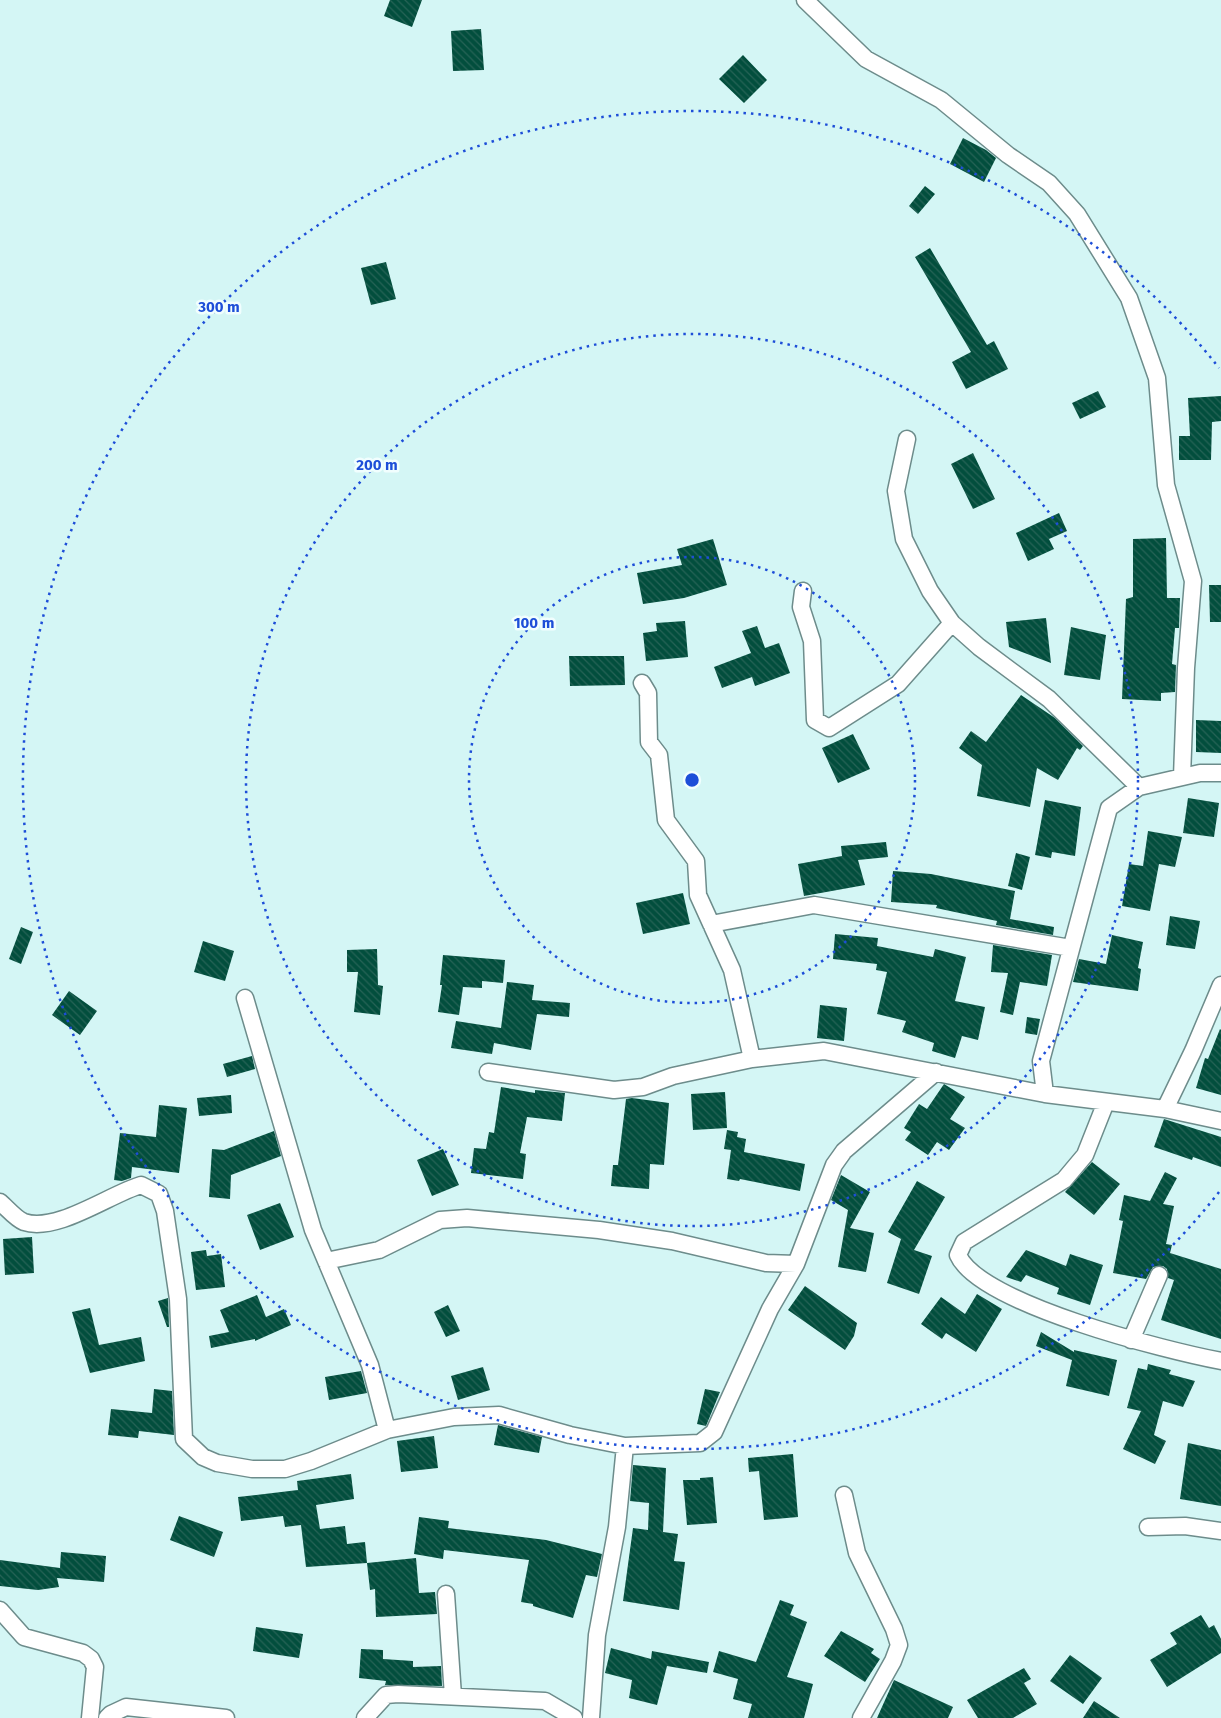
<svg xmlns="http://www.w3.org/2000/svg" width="1221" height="1718" font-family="'Fira Sans',sans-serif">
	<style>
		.building { fill: url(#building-back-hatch) }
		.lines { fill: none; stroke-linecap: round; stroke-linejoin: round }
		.minor-casing { stroke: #6d8c8b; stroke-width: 19 }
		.minor { stroke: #fff; stroke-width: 16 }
		.ring { fill: none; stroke: #1d4ed8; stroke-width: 2.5; stroke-dasharray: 2.5 5 }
		.centre { fill: #1d4ed8; stroke: #f1fefe; stroke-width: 2.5 }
		.ring-label { font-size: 15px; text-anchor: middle; font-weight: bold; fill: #1d4ed8; stroke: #f1fefe; stroke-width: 5; stroke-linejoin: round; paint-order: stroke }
	</style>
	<defs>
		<pattern id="building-back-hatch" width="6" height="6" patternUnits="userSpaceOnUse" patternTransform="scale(1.25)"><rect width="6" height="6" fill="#024e3d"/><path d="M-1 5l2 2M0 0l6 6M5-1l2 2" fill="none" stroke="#266356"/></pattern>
	</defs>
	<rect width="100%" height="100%" fill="#d4f6f5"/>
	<!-- building -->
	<path class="building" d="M390,0H422L412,27L384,16Z
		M481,29L484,70L453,71L451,31Z
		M743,55L767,80L744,103L719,79Z
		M963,138L986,150L996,158L984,182L950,164Z
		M925,186L935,194L918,214L909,206Z
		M930,248L987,345L994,341L1008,369L966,389L952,362L971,352L915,257Z
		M386,262L396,299L371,305L361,268Z
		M1098,391L1106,407L1080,419L1072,403Z
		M1221,396V421L1212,422L1211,460H1179V436H1190L1188,398Z
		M973,453L995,499L973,509L951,464Z
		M1059,513L1067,531L1049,539L1054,549L1028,561L1016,533Z
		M1166,538L1167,598H1180L1179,628H1175L1172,664L1176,665L1175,692L1161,693V701L1122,699L1126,599L1133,597V539Z
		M713,539L727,585L684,598L643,604L637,573L682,565L677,549Z
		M1209,585H1221V622H1210Z
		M1046,618L1051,663L1009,647L1006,622Z
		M685,621L688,657L646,661L643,633L657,631L656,623Z
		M757,626L765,648L779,643L790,673L755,686L752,677L722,688L714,667L751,653L742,631Z
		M1071,627L1106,635L1100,680L1064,675Z
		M569,656H624L625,685L570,686Z
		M1021,695L1055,718L1083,746L1080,750L1077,748L1058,780L1037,768L1030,807L977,796L982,765L959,748L971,731L986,742Z
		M1196,720L1221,721V753L1196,752Z
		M853,734L870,769L838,783L822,748Z
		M1188,798L1219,803L1214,837L1183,833Z
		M1045,800L1081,807L1075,856L1052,852L1051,858L1035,855Z
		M1148,831L1182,837L1175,867L1159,864L1150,911L1122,906L1129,864L1143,866Z
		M886,842L888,857L858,860L865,885L804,896L798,864L842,856L841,846Z
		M1016,853L1030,857L1022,890L1008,886Z
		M893,871L931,874L1015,891L1010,919L1054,927L1053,935L996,925L997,921L936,908L937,905L891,902Z
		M683,893L690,924L643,934L636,903Z
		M1170,916L1200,921L1195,949L1166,945Z
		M21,927L33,932L21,964L9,959Z
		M835,934L878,938L877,946L933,957L935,949L966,957L955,1001L985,1007L978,1040L962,1036L955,1058L932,1051L934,1043L902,1032L906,1021L877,1014L887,972L876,970L877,964L833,959Z
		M1112,935L1143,942L1138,968L1141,969L1138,991L1073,982L1079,959L1106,964Z
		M203,941L234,951L225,981L194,972Z
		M993,945L1052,955L1047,986L1020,982L1013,1015L1000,1012L1008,973L991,972Z
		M377,949L378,985L383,986L380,1015L354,1012L358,972H347V950Z
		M443,955L505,960L503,983L482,981V988L463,987L459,1015L438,1012L442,985H440Z
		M507,982L534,985L532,1000L570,1003L569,1017L537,1014L531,1050L494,1043L492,1054L451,1048L456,1021L501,1028Z
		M69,991L97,1011L80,1035L52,1015Z
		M820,1005L847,1008L844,1041L817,1038Z
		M1027,1017L1040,1019L1037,1035L1025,1033Z
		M1220,1029L1221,1030V1095L1196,1088L1205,1058L1208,1059Z
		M252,1056L255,1069L227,1077L223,1064Z
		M944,1084L965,1097L950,1119L965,1128L949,1150L937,1142L928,1155L905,1140L911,1132L904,1128L919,1104L927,1109Z
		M501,1087L535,1093V1090L565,1093L562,1121L527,1117L520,1153L526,1154L523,1179L471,1173L474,1148L486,1149L489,1132L494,1133Z
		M725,1092L727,1128L693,1130L691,1094Z
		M231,1095L232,1113L199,1116L197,1098Z
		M632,1098L669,1103L664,1165L650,1164L649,1189L611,1186L613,1165H618L626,1099Z
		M159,1105L187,1108L179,1173L132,1167L131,1178L122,1181L114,1180L120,1133L156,1137Z
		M1164,1119L1221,1137V1167L1193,1157L1192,1160L1154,1147Z
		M727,1130L738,1132L737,1137L746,1139L744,1152L805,1164L800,1191L740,1179L739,1181L727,1179L731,1150L724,1149Z
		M274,1131L281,1156L231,1175L230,1199L209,1197L212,1149L224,1150Z
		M443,1149L459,1185L432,1196L417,1160Z
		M1092,1162L1120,1184L1094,1215L1065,1192Z
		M1165,1172L1177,1178L1163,1204L1174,1206L1166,1244L1172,1245L1170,1253L1221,1269V1339L1161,1320L1174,1280L1168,1278L1167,1269L1163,1266L1153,1267L1146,1279L1113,1273L1123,1221L1119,1220L1124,1195L1150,1201Z
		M841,1175L870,1192L850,1228L874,1233L866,1272L838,1267L848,1210L831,1200Z
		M917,1181L945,1197L914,1250L932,1256L919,1294L887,1283L901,1239L888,1232Z
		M280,1203L294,1237L260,1250L247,1215Z
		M32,1237L34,1273L5,1275L3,1239Z
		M206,1250L207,1256L221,1254L225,1287L196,1290L191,1252Z
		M1026,1250L1066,1266L1070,1254L1103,1265L1090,1305L1057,1294L1059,1288L1026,1275L1021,1282L1006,1277Z
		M805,1286L857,1323L854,1336L845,1350L788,1310Z
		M977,1294L1002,1309L976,1352L946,1333L942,1339L921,1324L941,1297L965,1314Z
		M257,1295L266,1317L284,1309L291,1325L255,1341V1339L211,1348L209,1336L229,1332L220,1310Z
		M168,1298L169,1327H167L158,1301Z
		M448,1305L460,1331L446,1337L434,1312Z
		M90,1308L99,1345L141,1337L145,1361L90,1373L72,1312Z
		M1041,1332L1074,1352V1350L1117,1360L1109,1396L1066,1386L1072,1360L1036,1346Z
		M1148,1364L1171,1370L1169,1374L1195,1381L1183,1407L1163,1401L1154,1435L1166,1441L1155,1464L1123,1449L1141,1411L1127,1408L1138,1368L1147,1370Z
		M483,1367L490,1390L458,1400L451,1376Z
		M361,1371L367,1393L329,1400L325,1377Z
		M154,1389L172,1391L174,1435L139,1431L138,1438L108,1435L111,1409L152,1413Z
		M705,1389L720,1392L706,1426L697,1424Z
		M498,1425L542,1437L539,1453L494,1445Z
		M434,1436L438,1468L401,1472L397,1441Z
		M1188,1443L1221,1450V1506L1180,1499Z
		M793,1454L798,1517L764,1520L759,1471L749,1472L748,1458Z
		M633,1465L666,1468L663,1532L678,1534L674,1561L685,1562L679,1610L623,1601L633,1528L648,1530L649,1503L630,1501Z
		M351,1474L354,1499L316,1505L320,1529L345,1526L347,1544L365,1542L367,1563L306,1567L301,1525L285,1527L283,1516L241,1521L238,1497L298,1490L297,1481Z
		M713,1477L717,1523L687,1525L683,1480H700V1478Z
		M179,1516L223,1532L214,1557L170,1540Z
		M419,1517L449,1521L448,1528L546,1540L602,1554L597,1577L586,1575L573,1618L533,1606V1604L521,1602L529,1560L444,1550L443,1559L414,1554Z
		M61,1552L106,1556L104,1582L57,1578L59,1587L38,1590L0,1586V1560L60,1568Z
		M416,1558L419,1593L435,1592L437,1614L376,1617L375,1589L370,1590L367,1563Z
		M780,1600L794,1605L790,1615L807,1622L787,1677L813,1684L804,1718H748L752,1704L733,1699L738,1679L713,1672L719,1651L756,1662Z
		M1201,1615L1209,1628L1214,1625L1221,1639V1653L1167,1687L1150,1660L1177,1644L1170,1633Z
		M256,1627L303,1634L299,1658L253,1651Z
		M841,1631L874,1649L871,1653L880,1659L865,1682L824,1656Z
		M611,1648L651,1659L652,1651L709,1662L707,1673L667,1666L657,1705L629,1698L632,1680L605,1673Z
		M361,1649L383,1650V1659L413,1661V1667L441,1666L442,1686L385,1685L386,1681L359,1678Z
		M1070,1655L1102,1678L1083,1704L1050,1681Z
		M1024,1668L1031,1679L1024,1683L1037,1704L1013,1718H978L967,1700Z
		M894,1680L953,1707L948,1718H877Z
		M1094,1701L1120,1718H1083Z"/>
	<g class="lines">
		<defs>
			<path id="minor" d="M805,0L866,59L941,100L1008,155L1049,183L1077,214L1129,298L1157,378L1166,485L1193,581L1186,668L1182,777
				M907,439L896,491L904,539L930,591L952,623L979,647L1049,699L1139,787
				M803,591L801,607L812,641L815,720L829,728L898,684L952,623
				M642,683L648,693L649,742L659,755L666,820L696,861L698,895L732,970L752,1059
				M1221,773H1200L1139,787L1109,808L1041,1061L1045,1094L1165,1109L1221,1121
				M711,924L814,905L1071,948
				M245,998L313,1230L370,1365L387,1430
				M488,1072L614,1090L643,1087L673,1076L752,1059L824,1051L1045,1094
				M1106,1102L1085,1155L1064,1180L964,1242L958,1255C979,1304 1168,1351 1221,1361
				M1165,1109L1193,1051L1221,985
				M0,1202C7,1208 16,1219 24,1222C57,1233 110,1194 141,1185L159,1194L165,1211L178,1299L184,1439L203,1457L217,1463L252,1469H285L311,1461L387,1430L454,1417L499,1415L570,1435L625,1446L700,1443L714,1432L770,1309L796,1264L834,1165L844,1151L936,1072
				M326,1261L379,1250L440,1220L467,1218L599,1230L672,1241L766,1263L796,1264
				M1131,1340L1159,1275
				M844,1495L857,1553L894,1629L899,1645L893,1661L861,1718
				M1148,1527L1185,1526L1221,1531
				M446,1594L453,1696
				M0,1610L24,1637L83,1653L91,1659L95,1667L90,1718
				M107,1718L111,1714L126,1707L226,1718
				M365,1718L386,1695L398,1694L545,1701L574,1718
				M591,1718L597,1635L617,1527L625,1446"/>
		</defs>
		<!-- minor casing -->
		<use href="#minor" class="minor-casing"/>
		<!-- minor -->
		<use href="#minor" class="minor"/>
	</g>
	<!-- distance rings -->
	<g class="ring">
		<circle cx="692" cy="780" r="223"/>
		<circle cx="692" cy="780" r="446"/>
		<path d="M1219 1192A669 669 0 1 1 1219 368"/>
	</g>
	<circle cx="692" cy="780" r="8" class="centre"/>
	<g class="ring-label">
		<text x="219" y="312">300 m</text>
		<text x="377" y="470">200 m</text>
		<text x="534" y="628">100 m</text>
	</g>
</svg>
